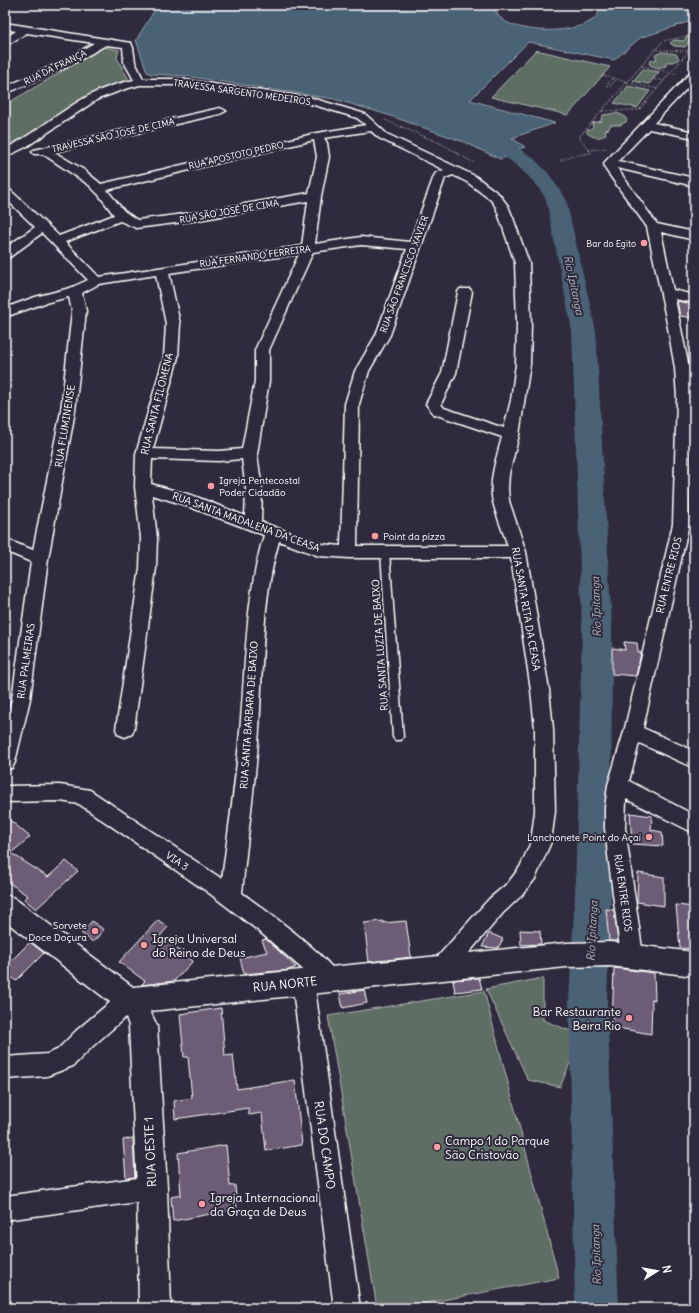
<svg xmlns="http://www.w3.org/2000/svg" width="699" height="1313" font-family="Delius,sans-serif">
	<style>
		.green { fill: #5e6e65; stroke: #aeb6b2 }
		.water { fill: #4a6274; stroke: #92a1ac }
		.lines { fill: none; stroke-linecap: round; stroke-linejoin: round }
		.river { fill: #4a6274; fill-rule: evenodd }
		.building { fill: #6c5b75; stroke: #fff }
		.service-casing { stroke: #fff; stroke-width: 3 }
		.minor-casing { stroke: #fff; stroke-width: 3 }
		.tertiary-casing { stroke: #fff; stroke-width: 3 }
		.path { stroke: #fff; stroke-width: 1.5; stroke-dasharray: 0.5 2; stroke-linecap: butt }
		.service { fill: #2f2a3d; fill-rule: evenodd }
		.minor { fill: #2f2a3d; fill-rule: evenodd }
		.tertiary { fill: #2f2a3d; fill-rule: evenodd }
		.poi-dot { fill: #ff9aa2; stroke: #2f2a3d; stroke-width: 1.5 }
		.labels { text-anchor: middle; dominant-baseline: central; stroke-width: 4; stroke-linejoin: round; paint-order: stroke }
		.far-street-label { font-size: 9px; fill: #fff; stroke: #2f2a3d }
		.far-poi-label { font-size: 9px; fill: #fff; stroke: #2f2a3d; text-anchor: end }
		.street-label { font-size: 10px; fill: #fff; stroke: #2f2a3d }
		.poi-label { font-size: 10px; fill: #fff; stroke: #2f2a3d; text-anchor: start }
		.water-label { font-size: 11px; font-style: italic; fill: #aeb8c0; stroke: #2f2a3d }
		.near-poi-label { font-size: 12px; fill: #fff; stroke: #2f2a3d; text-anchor: start }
		.near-street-label { font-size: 12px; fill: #fff; stroke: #2f2a3d }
	</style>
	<rect width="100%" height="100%" fill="#2f2a3d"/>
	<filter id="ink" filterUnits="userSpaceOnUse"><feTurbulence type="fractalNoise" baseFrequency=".025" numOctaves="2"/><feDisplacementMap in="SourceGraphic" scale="8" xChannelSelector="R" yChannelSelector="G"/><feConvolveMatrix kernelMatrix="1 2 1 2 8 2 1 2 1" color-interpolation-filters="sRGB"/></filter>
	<g filter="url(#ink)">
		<!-- green -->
		<path class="green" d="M694,36V44L688,43L685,47L674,46L670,43L674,40L684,41L686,37Z
			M104,47L119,50L117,58L129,80L107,88L5,148V107L13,100Z
			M536,50L610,67L568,115L491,97Z
			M662,52L676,54L679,58L678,60L673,62H666V66C660,68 654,68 649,64L650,61L657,59L655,55Z
			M643,69L659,72L649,84L633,81Z
			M628,86L650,91L637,108L614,103Z
			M617,113L624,116L627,120L626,122L620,125H610L609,129L605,130L606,134C601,139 593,138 587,133V130L593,128L592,123L602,121L601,118L603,115Z
			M543,978V1020L578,1034L579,1041L560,1087L528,1080L486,989Z
			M484,991L559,1278L401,1308H377L328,1016Z"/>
		<!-- water -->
		<path class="water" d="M156,5H495C493,38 591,37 599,12L596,5H694V20L640,38L614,60L528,42L470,100L555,123L512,138L525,147L518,149L523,152L500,159L464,142L388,115L334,99L185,76L151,74L147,72L136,40L156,8Z"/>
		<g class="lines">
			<!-- river -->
			<path class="river" d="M480,128L499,137L531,156L548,173L566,199L596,331L612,629L611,894L607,1001L619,1308H575L569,1001L575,894L582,629L572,331L546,199C529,170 502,154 473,138L471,134L473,130Z"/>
		</g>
		<!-- building -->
		<path class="building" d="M677,301L691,304L694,318L680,316Z
			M624,642L637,643L638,652L641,653L636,676L612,674V648L625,650Z
			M630,813L652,816L651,830L662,832L663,846L632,844Z
			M5,816L30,837L11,853L48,877L66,861L78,871L36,909L24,899L28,896L5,880Z
			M638,873L664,877V906L637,902Z
			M676,905L694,907V949L680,948Z
			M606,909L614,910L618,941H609Z
			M158,920L168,927L160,936L193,961L174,981L141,985L145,981L119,962Z
			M92,921L104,930L93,942L81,933Z
			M383,921V923L406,921L411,957L369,962L364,923Z
			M520,930L540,931L541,944L521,945Z
			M489,933L503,939L498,948L482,947Z
			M266,939L296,967L289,970L244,974L240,958L267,952L262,940Z
			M30,942L44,953L16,981L5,972V967Z
			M614,968L654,973L655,1000L652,999L651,1034L612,1027Z
			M479,978L482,989L455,992L453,980Z
			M364,990L367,1003L343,1008L340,994Z
			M221,1008L225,1056L233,1055L237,1089L295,1080L302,1145L266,1151L262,1113L249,1115L248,1108L175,1119L174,1101L192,1098L188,1057H184L180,1014Z
			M133,1138L135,1177L126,1178L123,1140Z
			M226,1145L230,1186L235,1185L237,1209L173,1221L171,1197L181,1195L178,1153Z"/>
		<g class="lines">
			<defs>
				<path id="service" d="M385,549L389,552L403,737L401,740H395L393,737L381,552Z"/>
				<path id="minor" d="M5,23L131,43L133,48L135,62L143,79H178L312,98L365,114L387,134L475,176L499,194L508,206L513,218L529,263L531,324L530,364L519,435L509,474L508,489L509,501L526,552L549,690L553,729L555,811L551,842L535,879L522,895L503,913L449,976L441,979L433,976L430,969L433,962L489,899L508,883L520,867L531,842L535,811V729L531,690L511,558H349L319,556L279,541C261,602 263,667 259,730C255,785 247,839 242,893C265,910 330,956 340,979L337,986L329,989L321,986L312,977L314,982L360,1308H334L292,982L295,975L303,972L308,974L260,932L209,893L79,804L60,801L5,802V786L60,785L90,790L222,879C229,826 237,773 241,719C246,657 246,595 264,535L182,504L152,495L157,538L156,568L134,729L132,734L125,737L118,734L116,729L140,568L141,538L135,487L136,454L164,357L166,324L156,275L99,284L82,293L86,311L75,411L48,559L30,699L15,762L12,768L5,770V725L12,699L31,562L5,551V539L33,550L61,411L72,311L69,297L45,303L5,317V308L35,297L70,288L88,280L42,233L10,257L5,258V248L35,227L5,198V188L9,189L59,236L114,215L99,195L89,185L43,154H34L32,152L34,150L220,108L226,111L220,114L54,152L84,170L101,184L317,133L366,125L357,118L311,104L178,85H140L125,89L98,99L26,147L5,157V149C35,134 61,110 90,95C103,88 119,83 134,80L124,62L123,47L106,45L69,66L5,94V87L61,62L94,43L27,33L5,46V38L16,31L5,29ZM371,131L379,138L444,170L436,173L434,176L410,242L361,237L315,244L321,196L329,157L327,143L324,138ZM314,140L317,157L309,193L192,213L137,220L124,211L107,190ZM453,175L467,182L491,200L496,207L515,263L517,324L516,364L511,400L504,428L444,408L441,404L456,373L472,292L470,289H460L458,292L442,373L426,404L434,414L502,437C497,457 488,481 493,502C497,517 503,532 508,546H357L359,404L369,371L390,335L445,178ZM308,201L302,246L99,277L65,242L120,221L136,228L192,221ZM361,245L407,249L376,335L355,371L345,404L341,546L321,544L261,522L262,490L257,454L269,381V350L313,252ZM299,254L255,350V381L242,449L219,451L153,449L178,357L180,324L169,273ZM152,459L219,461L242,459L246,490L245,516L194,496L151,484Z
					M694,72V81L654,123L694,132V138L649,129L618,161L694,178V186L617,168L657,224L694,232V240L661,232L673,290L694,295V303L675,299L689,368L691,398L689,524L643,728L694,751V768L639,743L629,781L694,815V833L626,799L625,828L643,956L640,963L632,966L624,963L621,956L608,855L605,828V808L608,785L624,732L673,524L677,398L675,368L668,328L647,227L606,170L604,163L690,73Z
					M129,990L137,993L140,1000L137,1007L93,1046L73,1066L47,1076L5,1079V1057L47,1054L57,1050L77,1030L121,993Z
					M152,1176L161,1179L164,1188L161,1197L152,1200L5,1220V1196Z"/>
				<path id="tertiary" d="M5,895L14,898L133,987L566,943L610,942L694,952V976L610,966L566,967L150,1011L157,1026L167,1188L171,1308H139L137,1188L129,1026L126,1017L119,1009L5,921Z"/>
			</defs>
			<!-- service casing -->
			<use href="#service" class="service-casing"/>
			<!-- minor casing -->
			<use href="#minor" class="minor-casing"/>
			<!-- tertiary casing -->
			<use href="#tertiary" class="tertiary-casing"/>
			<!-- path -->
			<path class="path" d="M655,50L688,51
				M641,66L677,74
				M603,75L613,78L606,86H610L617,79L628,82
				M653,79L665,81
				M627,83L658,89
				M601,111L639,110L689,51H694
				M385,120L442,144L474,163
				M589,150L579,137L663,41L694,35
				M561,160L571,156L591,153L589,150L607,148"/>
			<!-- service -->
			<use href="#service" class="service"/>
			<!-- minor -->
			<use href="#minor" class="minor"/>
			<!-- tertiary -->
			<use href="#tertiary" class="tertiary"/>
		</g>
	</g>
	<!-- markers -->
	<g class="poi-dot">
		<circle cx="644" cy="243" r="4"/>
		<circle cx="211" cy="486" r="4"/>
		<circle cx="375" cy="536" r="4"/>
		<circle cx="649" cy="837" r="4"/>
		<circle cx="95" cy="931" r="4"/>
		<circle cx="144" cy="945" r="4"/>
		<circle cx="629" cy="1018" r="4"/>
		<circle cx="437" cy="1147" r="4"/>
		<circle cx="202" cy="1204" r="4"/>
	</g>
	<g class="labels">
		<!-- far-street labels -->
		<g class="far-street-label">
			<text transform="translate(55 67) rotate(-26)">RUA DA FRANÇA</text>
			<text transform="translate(242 92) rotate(8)">TRAVESSA SARGENTO MEDEIROS</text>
			<text transform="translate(113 135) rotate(-13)">TRAVESSA SÃO JOSÉ DE CIMA</text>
			<text transform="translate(236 155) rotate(-13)">RUA APOSTOTO PEDRO</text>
			<text transform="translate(229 211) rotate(-10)">RUA SÃO JOSÉ DE CIMA</text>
			<text transform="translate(255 256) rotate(-8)">RUA FERNANDO FERREIRA</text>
			<text transform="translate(404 274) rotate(-70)">RUA SÃO FRANCISCO XAVIER</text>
		</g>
		<!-- far-poi labels -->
		<g class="far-poi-label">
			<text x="636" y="243">Bar do Egito</text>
		</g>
		<!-- street labels -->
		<g class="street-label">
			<text transform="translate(157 404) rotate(-76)">RUA SANTA FILOMENA</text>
			<text transform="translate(65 426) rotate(-81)">RUA FLUMINENSE</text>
			<text transform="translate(246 522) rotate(20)">RUA SANTA MADALENA DA CEASA</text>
			<text transform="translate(669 575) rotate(-76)">RUA ENTRE RIOS</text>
			<text transform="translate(526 609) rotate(80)">RUA SANTA RITA DA CEASA</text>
			<text transform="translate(380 645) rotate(-94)">RUA SANTA LUZIA DE BAIXO</text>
			<text transform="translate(26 661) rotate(-82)">RUA PALMEIRAS</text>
			<text transform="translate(249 715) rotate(-86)">RUA SANTA BARBARA DE BAIXO</text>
			<text transform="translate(177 861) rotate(34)">VIA 3</text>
			<text transform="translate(623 893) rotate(82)">RUA ENTRE RIOS</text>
		</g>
		<!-- poi labels -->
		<g class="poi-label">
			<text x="219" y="480">Igreja Pentecostal<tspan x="219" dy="12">Poder Cidadão</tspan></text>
			<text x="383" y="536">Point da pizza</text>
			<text x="641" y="837" text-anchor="end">Lanchonete Point do Açaí</text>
			<text x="87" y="925" text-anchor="end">Sorvete<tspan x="87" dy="12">Doce Doçura</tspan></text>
		</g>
		<!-- water labels -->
		<g class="water-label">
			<text transform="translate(574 285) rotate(78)">Rio Ipitanga</text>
			<text transform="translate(596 607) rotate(-92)">Rio Ipitanga</text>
			<text transform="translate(592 931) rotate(-87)">Rio Ipitanga</text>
			<text transform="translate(596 1255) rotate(-92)">Rio Ipitanga</text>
		</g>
		<!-- near-poi labels -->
		<g class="near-poi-label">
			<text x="152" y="938">Igreja Universal<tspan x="152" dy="14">do Reino de Deus</tspan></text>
			<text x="621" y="1011" text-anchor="end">Bar Restaurante<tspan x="621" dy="14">Beira Rio</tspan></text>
			<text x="445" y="1140">Campo 1 do Parque<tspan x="445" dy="14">São Cristovão</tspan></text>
			<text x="210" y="1197">Igreja Internacional<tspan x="210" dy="14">da Graça de Deus</tspan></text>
		</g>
		<!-- near-street labels -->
		<g class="near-street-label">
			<text transform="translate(285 984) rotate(-6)">RUA NORTE</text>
			<text transform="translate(325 1145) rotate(82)">RUA DO CAMPO</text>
			<text transform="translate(150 1152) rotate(-93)">RUA OESTE 1</text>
		</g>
	</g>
	<!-- margin -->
	<rect width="699" height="1313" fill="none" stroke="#2f2a3d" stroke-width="20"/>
	<rect x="10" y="10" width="679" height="1293" fill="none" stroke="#fff" stroke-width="1.5" filter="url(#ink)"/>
	<!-- north arrow -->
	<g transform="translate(657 1271) rotate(79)" stroke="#2f2a3d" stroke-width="3" paint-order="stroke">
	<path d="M0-3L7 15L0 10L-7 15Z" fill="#ffffff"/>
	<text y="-6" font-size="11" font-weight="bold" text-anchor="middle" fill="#ffffff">N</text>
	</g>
</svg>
